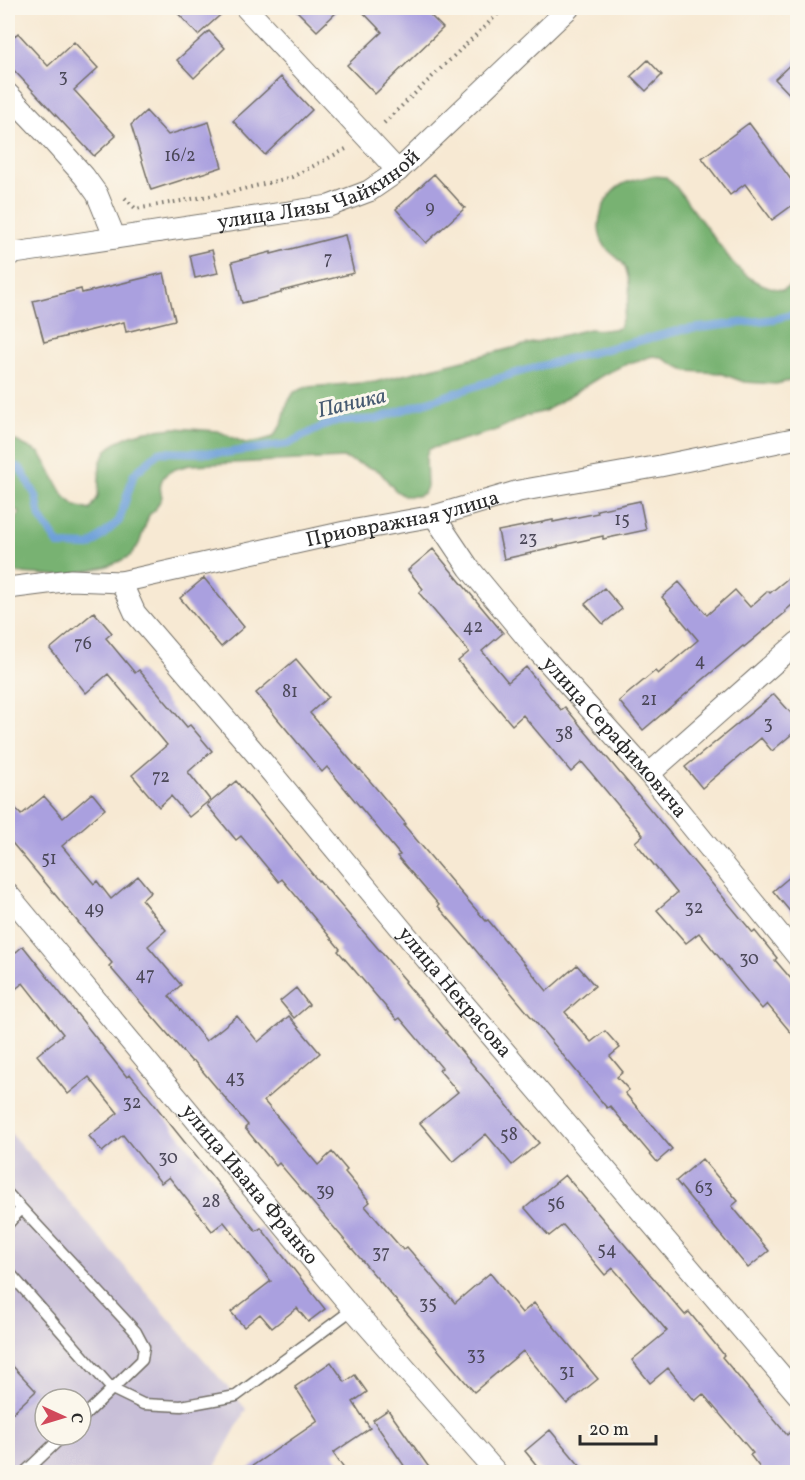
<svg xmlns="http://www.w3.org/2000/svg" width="805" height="1480" font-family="Vollkorn,serif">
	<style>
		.industrial { fill: #c8bfd8; fill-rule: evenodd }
		.forest { fill: #78b272; stroke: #526e4e; stroke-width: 1.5 }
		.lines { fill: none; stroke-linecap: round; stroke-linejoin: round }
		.stream { stroke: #6ea0d9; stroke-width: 8 }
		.building { fill: #aaa0df }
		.lane-casing { stroke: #726e66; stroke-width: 13 }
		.street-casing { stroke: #726e66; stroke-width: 23 }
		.path { stroke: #726e66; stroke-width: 4; stroke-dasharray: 1.5 4.5; stroke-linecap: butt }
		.lane { stroke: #fff; stroke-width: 10 }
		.street { stroke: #fff; stroke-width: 21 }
		.labels { text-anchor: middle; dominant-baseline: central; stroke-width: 6; stroke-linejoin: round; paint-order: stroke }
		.number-label { font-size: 18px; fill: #4b4858 }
		.street-label { font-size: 21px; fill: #2b2b2b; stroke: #fbf7ec }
		.water-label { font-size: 22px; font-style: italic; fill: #465a71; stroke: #fbf7ec }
	</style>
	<rect width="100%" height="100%" fill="#fbf7ec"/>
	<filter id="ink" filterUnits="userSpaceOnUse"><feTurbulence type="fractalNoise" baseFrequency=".0167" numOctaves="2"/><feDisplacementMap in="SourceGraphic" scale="12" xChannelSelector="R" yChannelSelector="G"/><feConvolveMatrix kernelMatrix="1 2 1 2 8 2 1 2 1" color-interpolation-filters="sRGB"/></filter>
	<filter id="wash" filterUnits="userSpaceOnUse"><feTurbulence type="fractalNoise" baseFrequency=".008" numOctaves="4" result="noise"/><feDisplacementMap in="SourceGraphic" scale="24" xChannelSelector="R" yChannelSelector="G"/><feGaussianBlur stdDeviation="1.35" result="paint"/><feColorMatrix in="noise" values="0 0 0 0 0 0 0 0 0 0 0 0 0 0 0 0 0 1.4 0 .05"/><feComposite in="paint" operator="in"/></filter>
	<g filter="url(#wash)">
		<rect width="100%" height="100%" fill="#f7e9d3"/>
		<!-- industrial -->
		<path class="industrial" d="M8,1130L246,1409L212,1472H8ZM45,1399H81V1435H45Z"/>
		<!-- forest -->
		<path class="forest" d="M652,176L666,177L676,187L733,263C749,280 761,286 783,290L797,281V379L776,384L744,382L720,373L687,371L660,357L653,356L626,364L603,375L545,411L526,416L494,431L429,449L426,457L427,487L424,493L417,496H404L395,490L379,471L344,458L190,465C171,469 155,475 162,497L155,510L149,515L139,544L130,556L118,562L105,567L63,576L19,573L8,568V533L20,512L8,507V441H16L40,453L65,497L76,506L90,510L98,497L100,463L107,450L118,441L131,435L146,431L175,428L218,431L245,443L259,441L273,437L282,424L287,404L294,392L307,387L375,382L589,329L605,330L619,328C627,307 634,292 626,269C622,258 610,255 605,246C591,225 604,193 625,183C634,179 643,178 652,176Z"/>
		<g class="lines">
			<!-- stream -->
			<path class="stream" d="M8,464L20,468L36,496L40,517L59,545L90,546L119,521L134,474L159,452L225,453L288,444L331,422L376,419L509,375L562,360L682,330L775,319L798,313"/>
		</g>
		<g id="blocks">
			<!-- building -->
			<path class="building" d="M173,8H228L198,35Z
				M294,8H341L317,31Z
				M359,8H423L443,28L375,94L347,65L382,32Z
				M209,31L225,48L194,78L177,60Z
				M18,33L48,66L74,42L98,68L74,90L116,136L94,156L8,64V42Z
				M798,57V103L775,79Z
				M648,60L662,75L646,91L631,76Z
				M281,77L312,110L265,155L233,121Z
				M146,111L168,135L209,122L222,167L151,190L131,125Z
				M749,123L798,189V201L772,220L745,184L730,195L702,158Z
				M434,174L465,208L426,243L396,209Z
				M345,235L354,273L281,291V293L242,303L232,262L271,252V254Z
				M212,250L218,273L195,278L190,255Z
				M164,273L175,320L126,332L124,322L44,342L33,301L81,289L82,293Z
				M640,501L646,530L603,539V536L558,546V547L504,559L498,531L553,520V522L598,513L597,510Z
				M433,549L503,633L482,651L508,682L526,667L561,710L565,707L753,933L755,931L777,958L775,960L798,987V1041L767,1004L762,1009L699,933L686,943L657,910L677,893L635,842L643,835L582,762L571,772L523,715L512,725L458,661L469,652L419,593L423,589L408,570Z
				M798,570V600L785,611L786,612L744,647L743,646L643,730L619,701L655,671L658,674L698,640L662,597L679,582L707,615L735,590L750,607L768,591L770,593Z
				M204,578L244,627L221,647L180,598Z
				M604,588L622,609L603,624L585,604Z
				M94,612L112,633L106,638L135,673L139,670L187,727L190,725L212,751L188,772L210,800L189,817L171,796L159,807L132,775L167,745L108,674L86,693L50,649Z
				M296,659L328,697L310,713L359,770L360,769L406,824L404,825L458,889L486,921L488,920L547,991L577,965L595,986L565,1012L591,1042L605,1031L620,1048L610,1056L623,1072L617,1077L629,1090L625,1093L672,1149L657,1162L610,1106L607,1108L468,941L438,906L439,905L397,856L400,855L327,767L322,772L256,693Z
				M774,694L798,721V729L772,751L761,738L702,788L685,767Z
				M236,781L318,881L319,880L406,981L405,982L447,1032L446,1033L539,1143L512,1165L486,1134L453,1162L420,1123L458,1092L439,1070L442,1068L400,1018L397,1020L338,951L340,949L282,879L279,882L241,836L236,840L207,805Z
				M92,793L105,809L62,846L94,884L97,881L111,899L138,876L151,892L142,900L166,930L148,946L181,985L169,996L206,1041L237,1016L258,1042L289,1016L320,1053L264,1101L318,1165L332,1152L347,1170L345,1172L370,1202L365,1206L403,1250L407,1247L455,1303L490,1273L522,1313L534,1303L598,1379L567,1404L523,1351L474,1392L279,1163L276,1166L245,1128L248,1125L194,1061L192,1062L109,966L112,963L8,838V799L21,815L44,796L63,818Z
				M798,870V921L773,891Z
				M23,946L127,1077L130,1074L256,1231L261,1228L325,1309L308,1322L297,1308L272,1328L260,1314L244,1327L231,1312L271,1281L224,1222L212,1231L169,1177L161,1183L123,1135L102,1152L89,1136L118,1113L89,1077L68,1094L37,1055L63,1034L23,983L8,995V959Z
				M296,988L309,1005L294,1018L280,1001Z
				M702,1159L738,1201L732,1206L769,1251L748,1268L676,1181Z
				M565,1175L685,1315L689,1312L724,1355L722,1357L787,1435L798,1425V1473H764L750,1455L753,1453L703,1394L695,1401L668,1368L650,1383L632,1360L667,1331L613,1268L605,1275L563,1225L549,1236L525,1208Z
				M8,1361L36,1391L8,1417Z
				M331,1362L345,1382L355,1375L367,1392L353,1402L370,1428L333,1453L347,1473H242L318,1421L295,1387Z
				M388,1410L433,1473H409L373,1420Z
				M550,1430L586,1473H543L525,1451Z"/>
		</g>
	</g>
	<g filter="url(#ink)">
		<use href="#blocks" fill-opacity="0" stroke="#726e66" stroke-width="1.5"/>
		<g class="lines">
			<defs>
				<path id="lane" d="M8,1194L136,1332L144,1347L142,1360L112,1389L8,1271
					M8,1224L21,1209
					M81,1419L112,1389L143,1404L181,1406L236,1396L353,1309
					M25,1472L64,1435"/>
				<g id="street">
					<path d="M246,8L398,171"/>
					<path d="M8,94L51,139L84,176L97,194L115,238"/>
					<path id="s1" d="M8,254L329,206L369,191L398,171L569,8"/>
					<path id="s2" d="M434,516L469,568L536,649L649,774L798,957"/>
					<path id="s3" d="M121,582L135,613L256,754L447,984L798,1395"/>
					<path id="s4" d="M8,588L71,580L121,582L345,532L434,516L519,491L660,466L798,438"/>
					<path d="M649,774L798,642"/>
					<path id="s5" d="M8,894L353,1309L496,1472"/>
				</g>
			</defs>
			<!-- lane casing -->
			<use href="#lane" class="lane-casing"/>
			<!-- street casing -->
			<use href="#street" class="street-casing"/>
			<!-- path -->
			<path class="path" d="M384,123L504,8
				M125,198L136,209L231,192L292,177L348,148"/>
			<!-- lane -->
			<use href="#lane" class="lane"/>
			<!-- street -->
			<use href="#street" class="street"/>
		</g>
	</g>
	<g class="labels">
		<!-- number labels -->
		<g class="number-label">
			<text x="63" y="77">3</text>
			<text x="180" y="156">16/2</text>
			<text x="430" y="208">9</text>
			<text x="328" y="259">7</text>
			<text x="622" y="520">15</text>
			<text x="528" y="539">23</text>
			<text x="473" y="627">42</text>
			<text x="83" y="644">76</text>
			<text x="700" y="661">4</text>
			<text x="290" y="692">81</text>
			<text x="649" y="700">21</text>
			<text x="768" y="724">3</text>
			<text x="564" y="734">38</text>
			<text x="161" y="777">72</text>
			<text x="49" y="859">51</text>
			<text x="694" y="908">32</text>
			<text x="94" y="909">49</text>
			<text x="749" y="959">30</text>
			<text x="145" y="975">47</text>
			<text x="235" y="1078">43</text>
			<text x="132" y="1103">32</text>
			<text x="509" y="1135">58</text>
			<text x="168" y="1158">30</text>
			<text x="704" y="1188">63</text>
			<text x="325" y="1191">39</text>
			<text x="211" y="1202">28</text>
			<text x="556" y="1204">56</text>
			<text x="607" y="1250">54</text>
			<text x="381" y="1253">37</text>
			<text x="428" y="1304">35</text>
			<text x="476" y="1355">33</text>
			<text x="567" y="1372">31</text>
		</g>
		<!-- street labels -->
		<g class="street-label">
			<text stroke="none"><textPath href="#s1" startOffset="320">улица Лизы Чайкиной</textPath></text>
			<text stroke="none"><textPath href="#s4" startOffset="402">Приовражная улица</textPath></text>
			<text stroke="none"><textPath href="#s2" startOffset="286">улица Серафимовича</textPath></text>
			<text stroke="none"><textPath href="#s3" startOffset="530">улица Некрасова</textPath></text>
			<text stroke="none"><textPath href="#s5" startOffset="378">улица Ивана Франко</textPath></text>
		</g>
		<!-- water labels -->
		<g class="water-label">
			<text transform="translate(352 404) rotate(-13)">Паника</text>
		</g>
	</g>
	<!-- margin -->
	<rect width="805" height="1480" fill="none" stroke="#fbf7ec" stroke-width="30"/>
	<!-- north arrow -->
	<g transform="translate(63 1417) rotate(94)"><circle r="28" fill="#fbf7ec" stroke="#a8a59f" stroke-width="1.5"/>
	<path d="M0-4.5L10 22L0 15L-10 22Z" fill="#d1495b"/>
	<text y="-9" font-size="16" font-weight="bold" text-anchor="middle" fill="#2b2b2b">С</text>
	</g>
	<!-- scale -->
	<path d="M580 1435v9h76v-9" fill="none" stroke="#2b2b2b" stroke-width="3"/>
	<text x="589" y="1435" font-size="18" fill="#2b2b2b" stroke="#fbf7ec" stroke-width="4.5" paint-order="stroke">20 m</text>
</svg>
